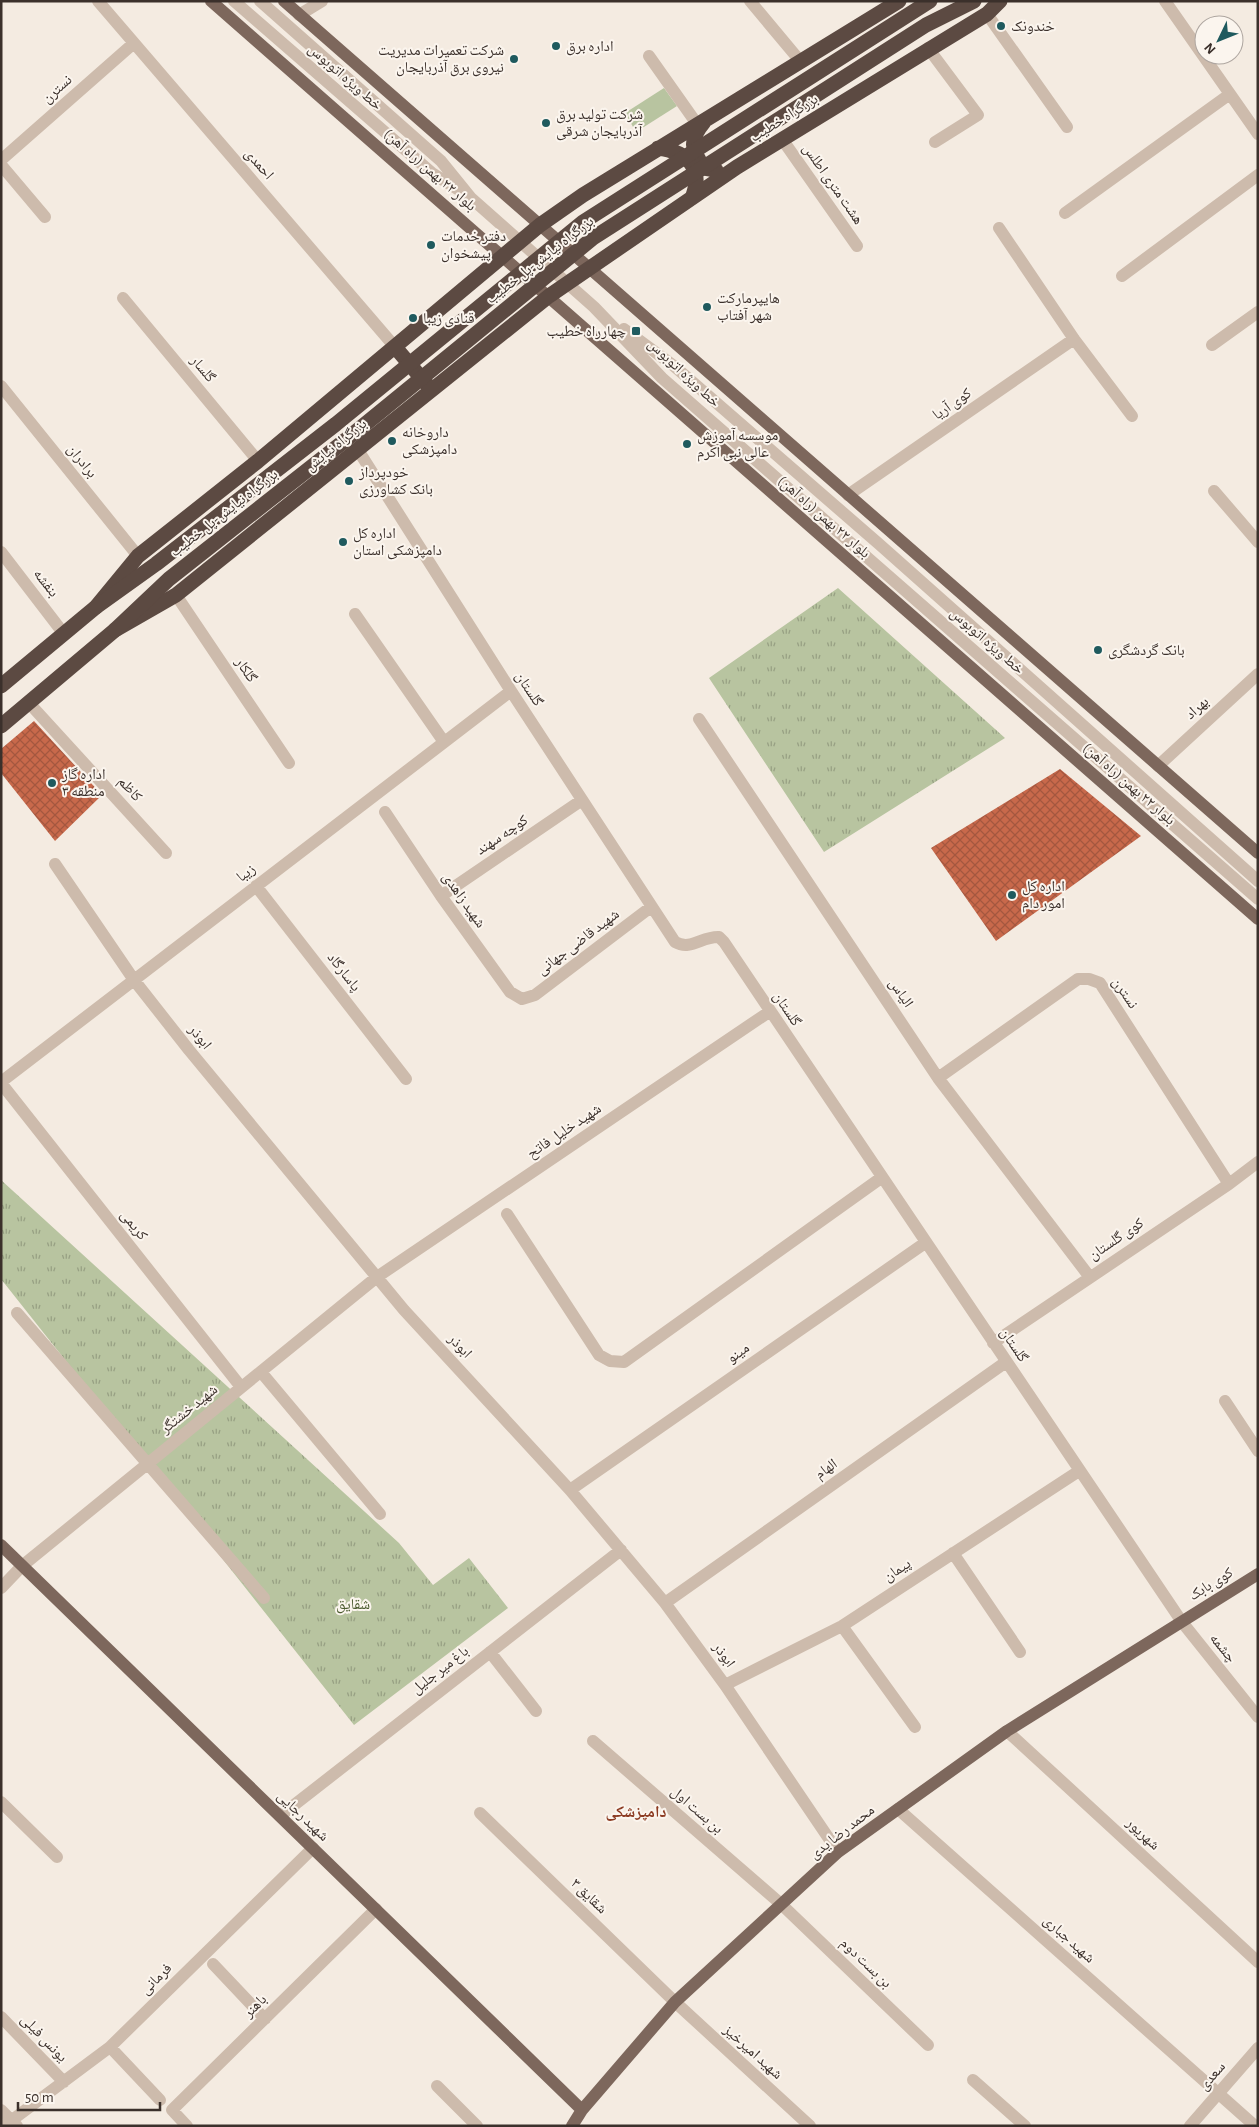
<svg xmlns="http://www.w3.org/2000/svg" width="1259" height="2127" font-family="'Alegreya Sans','Noto Naskh Arabic',sans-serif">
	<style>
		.grass { fill: #b8c4a0 }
		.park { fill: url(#park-tufts) }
		.building { fill: url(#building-cross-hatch) }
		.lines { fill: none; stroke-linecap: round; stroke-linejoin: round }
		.minor { stroke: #cdbbac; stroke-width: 12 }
		.major { stroke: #7d675c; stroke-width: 12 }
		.highway { stroke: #5c4a42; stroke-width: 15 }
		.highway-bridge { stroke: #5c4a42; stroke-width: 15 }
		.poi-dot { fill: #1f5a5e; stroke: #fbf5ee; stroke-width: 2 }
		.labels { text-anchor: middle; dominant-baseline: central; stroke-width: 4; stroke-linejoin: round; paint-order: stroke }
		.poi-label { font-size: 15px; fill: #3b302b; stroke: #fbf5ee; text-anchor: start }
		.street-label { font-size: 15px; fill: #3b302b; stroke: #fbf5ee }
		.park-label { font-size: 15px; fill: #4a5a2e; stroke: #fbf5ee }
		.neighbourhood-label { font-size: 16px; font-weight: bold; fill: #8c3b22; stroke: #fbf5ee }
	</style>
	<defs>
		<pattern id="park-tufts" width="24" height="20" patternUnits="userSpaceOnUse" patternTransform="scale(1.25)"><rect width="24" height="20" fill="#b8c4a0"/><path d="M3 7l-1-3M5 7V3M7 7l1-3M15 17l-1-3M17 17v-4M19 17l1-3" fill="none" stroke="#97a083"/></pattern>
		<pattern id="building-cross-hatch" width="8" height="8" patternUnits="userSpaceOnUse" patternTransform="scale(1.25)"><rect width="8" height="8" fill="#c8694b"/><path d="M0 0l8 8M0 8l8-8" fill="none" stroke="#a4573f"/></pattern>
	</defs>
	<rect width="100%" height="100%" fill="#f4ebe1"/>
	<!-- grass -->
	<path class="grass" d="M664,88L677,106L636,132L625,113Z"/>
	<!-- park -->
	<path class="park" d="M838,588L1005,738L824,852L709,678Z
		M1,1180L399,1543L433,1585L469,1558L508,1608L354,1725L1,1279Z"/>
	<!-- building -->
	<path class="building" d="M34,721L102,795L55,841L1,773V749Z
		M1060,769L1141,836L996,941L931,848Z"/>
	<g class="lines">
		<!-- minor -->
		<path class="minor" d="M98,1L395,347
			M234,1L432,173L462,192
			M260,1L441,161L471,198L594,307L662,378L1258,899
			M750,1L801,62
			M1165,1L1258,134
			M987,14L1067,127
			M299,15L322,1
			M928,48L978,115L935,142
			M649,56L697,124
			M782,139L857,246
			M1,160L134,43
			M1,165L45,217
			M1065,213L1230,94
			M999,228L1074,339L1132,416
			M1122,276L1258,175
			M123,298L258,461
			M624,329L674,366L879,544L1258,881
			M1212,345L1258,312
			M1,386L138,556
			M358,450L511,691L675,942C691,951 702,936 719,937L724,942L1182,1622L1258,1717
			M1214,491L1258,542
			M848,495L1074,339
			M1,552L64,634
			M176,595L289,763
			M355,614L444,742
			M29,703L166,853
			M699,719L938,1078L1089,1276
			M1158,766L1258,674
			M385,812L441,896L510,992L522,999L535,995L651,907
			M55,864L134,980L189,1050L404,1310L570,1490L665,1603L725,1685L838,1852
			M256,886L406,1079
			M441,896L582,800
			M938,1078L1078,979H1089L1100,983L1229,1184
			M1,1082L511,691
			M1,1083L241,1387
			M507,1214L599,1355L610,1361L624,1362L881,1178
			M17,1313L264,1598
			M993,1343L1229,1184L1258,1162
			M261,1372L380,1514
			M1225,1401L1258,1451
			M570,1490L925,1243
			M953,1553L1020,1652
			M1,1588L22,1566L377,1277L769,1012
			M665,1603L1006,1362
			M842,1626L915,1727
			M490,1652L536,1711
			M725,1685L842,1626L1079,1471
			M1007,1731L1258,1962
			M593,1741L781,1904L928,2045
			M1,1802L57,1857
			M898,1809L1255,2126
			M480,1813L675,2002L810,2126
			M280,1816L621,1550
			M213,1964L265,2019
			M1,2017L64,2082
			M110,2047L160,2100
			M973,2080L1025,2126
			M437,2086L477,2126
			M1,2110L17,2126
			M4,2126L110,2047L313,1848
			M187,2126L172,2110L376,1909
			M1190,2126L1258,2048"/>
		<!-- major -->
		<path class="major" d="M211,1L1258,919
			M284,1L1258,853
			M1,1545L582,2110
			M572,2126L582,2110L675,2002L838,1852L1007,1731L1258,1574"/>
		<!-- highway -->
		<path class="highway" d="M704,122C689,140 691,149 704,168L716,170
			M658,148C688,152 704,168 692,198
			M395,347L429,387
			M1,686L96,607L138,556L258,461L540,225L583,195L899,1
			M1,726L115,630L176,595L549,296L737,167L987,14L1000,1"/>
		<!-- highway-bridge -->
		<path class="highway-bridge" d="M96,607L156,564L336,424L583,222L930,1
			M115,630L169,579L347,439L593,238L926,25L974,1"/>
	</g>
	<!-- markers -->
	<g class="poi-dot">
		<circle cx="1001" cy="26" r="5"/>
		<circle cx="556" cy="46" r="5"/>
		<circle cx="514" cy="59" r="5"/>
		<circle cx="546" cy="123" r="5"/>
		<circle cx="431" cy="245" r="5"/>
		<circle cx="707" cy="307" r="5"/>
		<circle cx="413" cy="318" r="5"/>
		<rect x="631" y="326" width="10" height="10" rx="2.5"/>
		<circle cx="392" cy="441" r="5"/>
		<circle cx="687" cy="444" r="5"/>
		<circle cx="349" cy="481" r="5"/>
		<circle cx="343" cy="542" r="5"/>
		<circle cx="1098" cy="650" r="5"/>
		<circle cx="52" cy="783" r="5"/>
		<circle cx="1012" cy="895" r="5"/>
	</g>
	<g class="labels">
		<!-- poi labels -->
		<g class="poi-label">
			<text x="1011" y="26">خندونک</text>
			<text x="566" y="46">اداره برق</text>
			<text x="504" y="50" text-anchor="end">شرکت تعمیرات مدیریت<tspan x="504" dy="17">نیروی برق آذربایجان</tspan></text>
			<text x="556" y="114">شرکت تولید برق<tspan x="556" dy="17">آذربایجان شرقی</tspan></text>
			<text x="441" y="236">دفتر خدمات<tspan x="441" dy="17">پیشخوان</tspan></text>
			<text x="717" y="298">هایپرمارکت<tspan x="717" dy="17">شهر آفتاب</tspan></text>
			<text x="423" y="318">قنادی زیبا</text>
			<text x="626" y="331" text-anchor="end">چهارراه خطیب</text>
			<text x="402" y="432">داروخانه<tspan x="402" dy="17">دامپزشکی</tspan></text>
			<text x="697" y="435">موسسه آموزش<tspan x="697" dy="17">عالی نبی اکرم</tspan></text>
			<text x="359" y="472">خودپرداز<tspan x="359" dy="17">بانک کشاورزی</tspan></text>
			<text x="353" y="533">اداره کل<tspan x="353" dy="17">دامپزشکی استان</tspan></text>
			<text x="1108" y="650">بانک گردشگری</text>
			<text x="62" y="774">اداره گاز<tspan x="62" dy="17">منطقه ۳</tspan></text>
			<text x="1022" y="886">اداره کل<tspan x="1022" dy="17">امور دام</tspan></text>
		</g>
		<!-- street labels -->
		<g class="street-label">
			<text transform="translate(345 77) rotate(41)">خط ویژه اتوبوس</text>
			<text transform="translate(57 89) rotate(-41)">نسترن</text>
			<text transform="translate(784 118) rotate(-32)">بزرگراه خطیب</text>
			<text transform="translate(259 164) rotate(49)">احمدی</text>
			<text transform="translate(430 170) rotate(41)">بلوار ۲۲ بهمن (راه آهن)</text>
			<text transform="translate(833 184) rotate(55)">هشت متری اطلس</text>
			<text transform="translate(540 260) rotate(-38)">بزرگراه نیایش-پل خطیب</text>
			<text transform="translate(203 369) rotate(50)">گلسار</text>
			<text transform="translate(684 373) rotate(43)">خط ویژه اتوبوس</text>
			<text transform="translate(952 404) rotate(-35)">کوی آریا</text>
			<text transform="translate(336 445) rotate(-39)">بزرگراه نیایش</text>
			<text transform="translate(82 461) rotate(51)">برادران</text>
			<text transform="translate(224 513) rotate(-38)">بزرگراه نیایش-پل خطیب</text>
			<text transform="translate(824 517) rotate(41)">بلوار ۲۲ بهمن (راه آهن)</text>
			<text transform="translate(46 583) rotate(52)">بنفشه</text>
			<text transform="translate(987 641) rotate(41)">خط ویژه اتوبوس</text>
			<text transform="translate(246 670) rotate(56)">گلکار</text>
			<text transform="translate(529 689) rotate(57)">گلستان</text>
			<text transform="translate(1197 708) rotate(-42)">بهراد</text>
			<text transform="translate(1129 784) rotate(41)">بلوار ۲۲ بهمن (راه آهن)</text>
			<text transform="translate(130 789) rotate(48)">کاظم</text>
			<text transform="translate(502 835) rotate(-34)">کوچه سهند</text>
			<text transform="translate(246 873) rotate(-37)">زیبا</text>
			<text transform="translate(464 900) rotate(55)">شهید زاهدی</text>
			<text transform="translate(578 942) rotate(-37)">شهید قاضی جهانی</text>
			<text transform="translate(344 972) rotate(52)">پاسارگاد</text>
			<text transform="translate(901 993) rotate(56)">الیاس</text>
			<text transform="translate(1125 993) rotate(56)">نسترن</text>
			<text transform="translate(787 1009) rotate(56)">گلستان</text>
			<text transform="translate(200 1037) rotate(51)">ابوذر</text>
			<text transform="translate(564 1131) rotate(-34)">شهید خلیل فاتح</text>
			<text transform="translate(134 1225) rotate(52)">کریمی</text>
			<text transform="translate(1116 1239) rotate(-34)">کوی گلستان</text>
			<text transform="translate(1014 1345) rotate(56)">گلستان</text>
			<text transform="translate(460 1346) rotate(47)">ابوذر</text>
			<text transform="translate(738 1353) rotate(-35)">مینو</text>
			<text transform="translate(189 1409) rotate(-39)">شهید خشتگر</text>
			<text transform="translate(826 1469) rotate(-35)">الهام</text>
			<text transform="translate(897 1570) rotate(-33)">پیمان</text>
			<text transform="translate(1211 1584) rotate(-32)">کوی بابک</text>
			<text transform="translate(1223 1648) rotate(51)">چشمه</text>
			<text transform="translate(724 1655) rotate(54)">ابوذر</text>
			<text transform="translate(440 1670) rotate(-38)">باغ میر جلیل</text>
			<text transform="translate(697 1810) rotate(41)">بن بست اول</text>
			<text transform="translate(303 1816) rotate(44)">شهید رجایی</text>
			<text transform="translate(842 1832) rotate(-38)">محمد رضا یدی</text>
			<text transform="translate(1143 1834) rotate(43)">شهریور</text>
			<text transform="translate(589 1896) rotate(44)">شقایق ۳</text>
			<text transform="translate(1069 1939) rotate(42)">شهید جباری</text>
			<text transform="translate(866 1963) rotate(44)">بن بست دوم</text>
			<text transform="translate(156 1979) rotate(-44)">فرمانی</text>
			<text transform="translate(255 2006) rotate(-45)">باهنر</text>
			<text transform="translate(44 2038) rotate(46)">یونس فیلی</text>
			<text transform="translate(753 2052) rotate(42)">شهید امیرخیز</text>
			<text transform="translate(1212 2076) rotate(-49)">سعدی</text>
		</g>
		<!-- park labels -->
		<g class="park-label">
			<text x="353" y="1604">شقایق</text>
		</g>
		<!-- neighbourhood labels -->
		<g class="neighbourhood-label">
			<text x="636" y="1812">دامپزشکی</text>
		</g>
	</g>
	<!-- border -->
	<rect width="1259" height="2127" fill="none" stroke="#3b302b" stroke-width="5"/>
	<!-- north arrow -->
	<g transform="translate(1219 40) rotate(227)"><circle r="24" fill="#fbf5ee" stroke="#aea6a0"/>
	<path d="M0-4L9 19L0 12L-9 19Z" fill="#1f5a5e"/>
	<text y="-8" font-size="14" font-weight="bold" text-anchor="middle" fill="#3b302b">N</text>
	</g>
	<!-- scale -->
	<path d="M18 2102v8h142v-8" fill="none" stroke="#3b302b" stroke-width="2.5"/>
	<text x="25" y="2102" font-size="15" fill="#3b302b" stroke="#fbf5ee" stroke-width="4" paint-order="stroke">50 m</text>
</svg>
